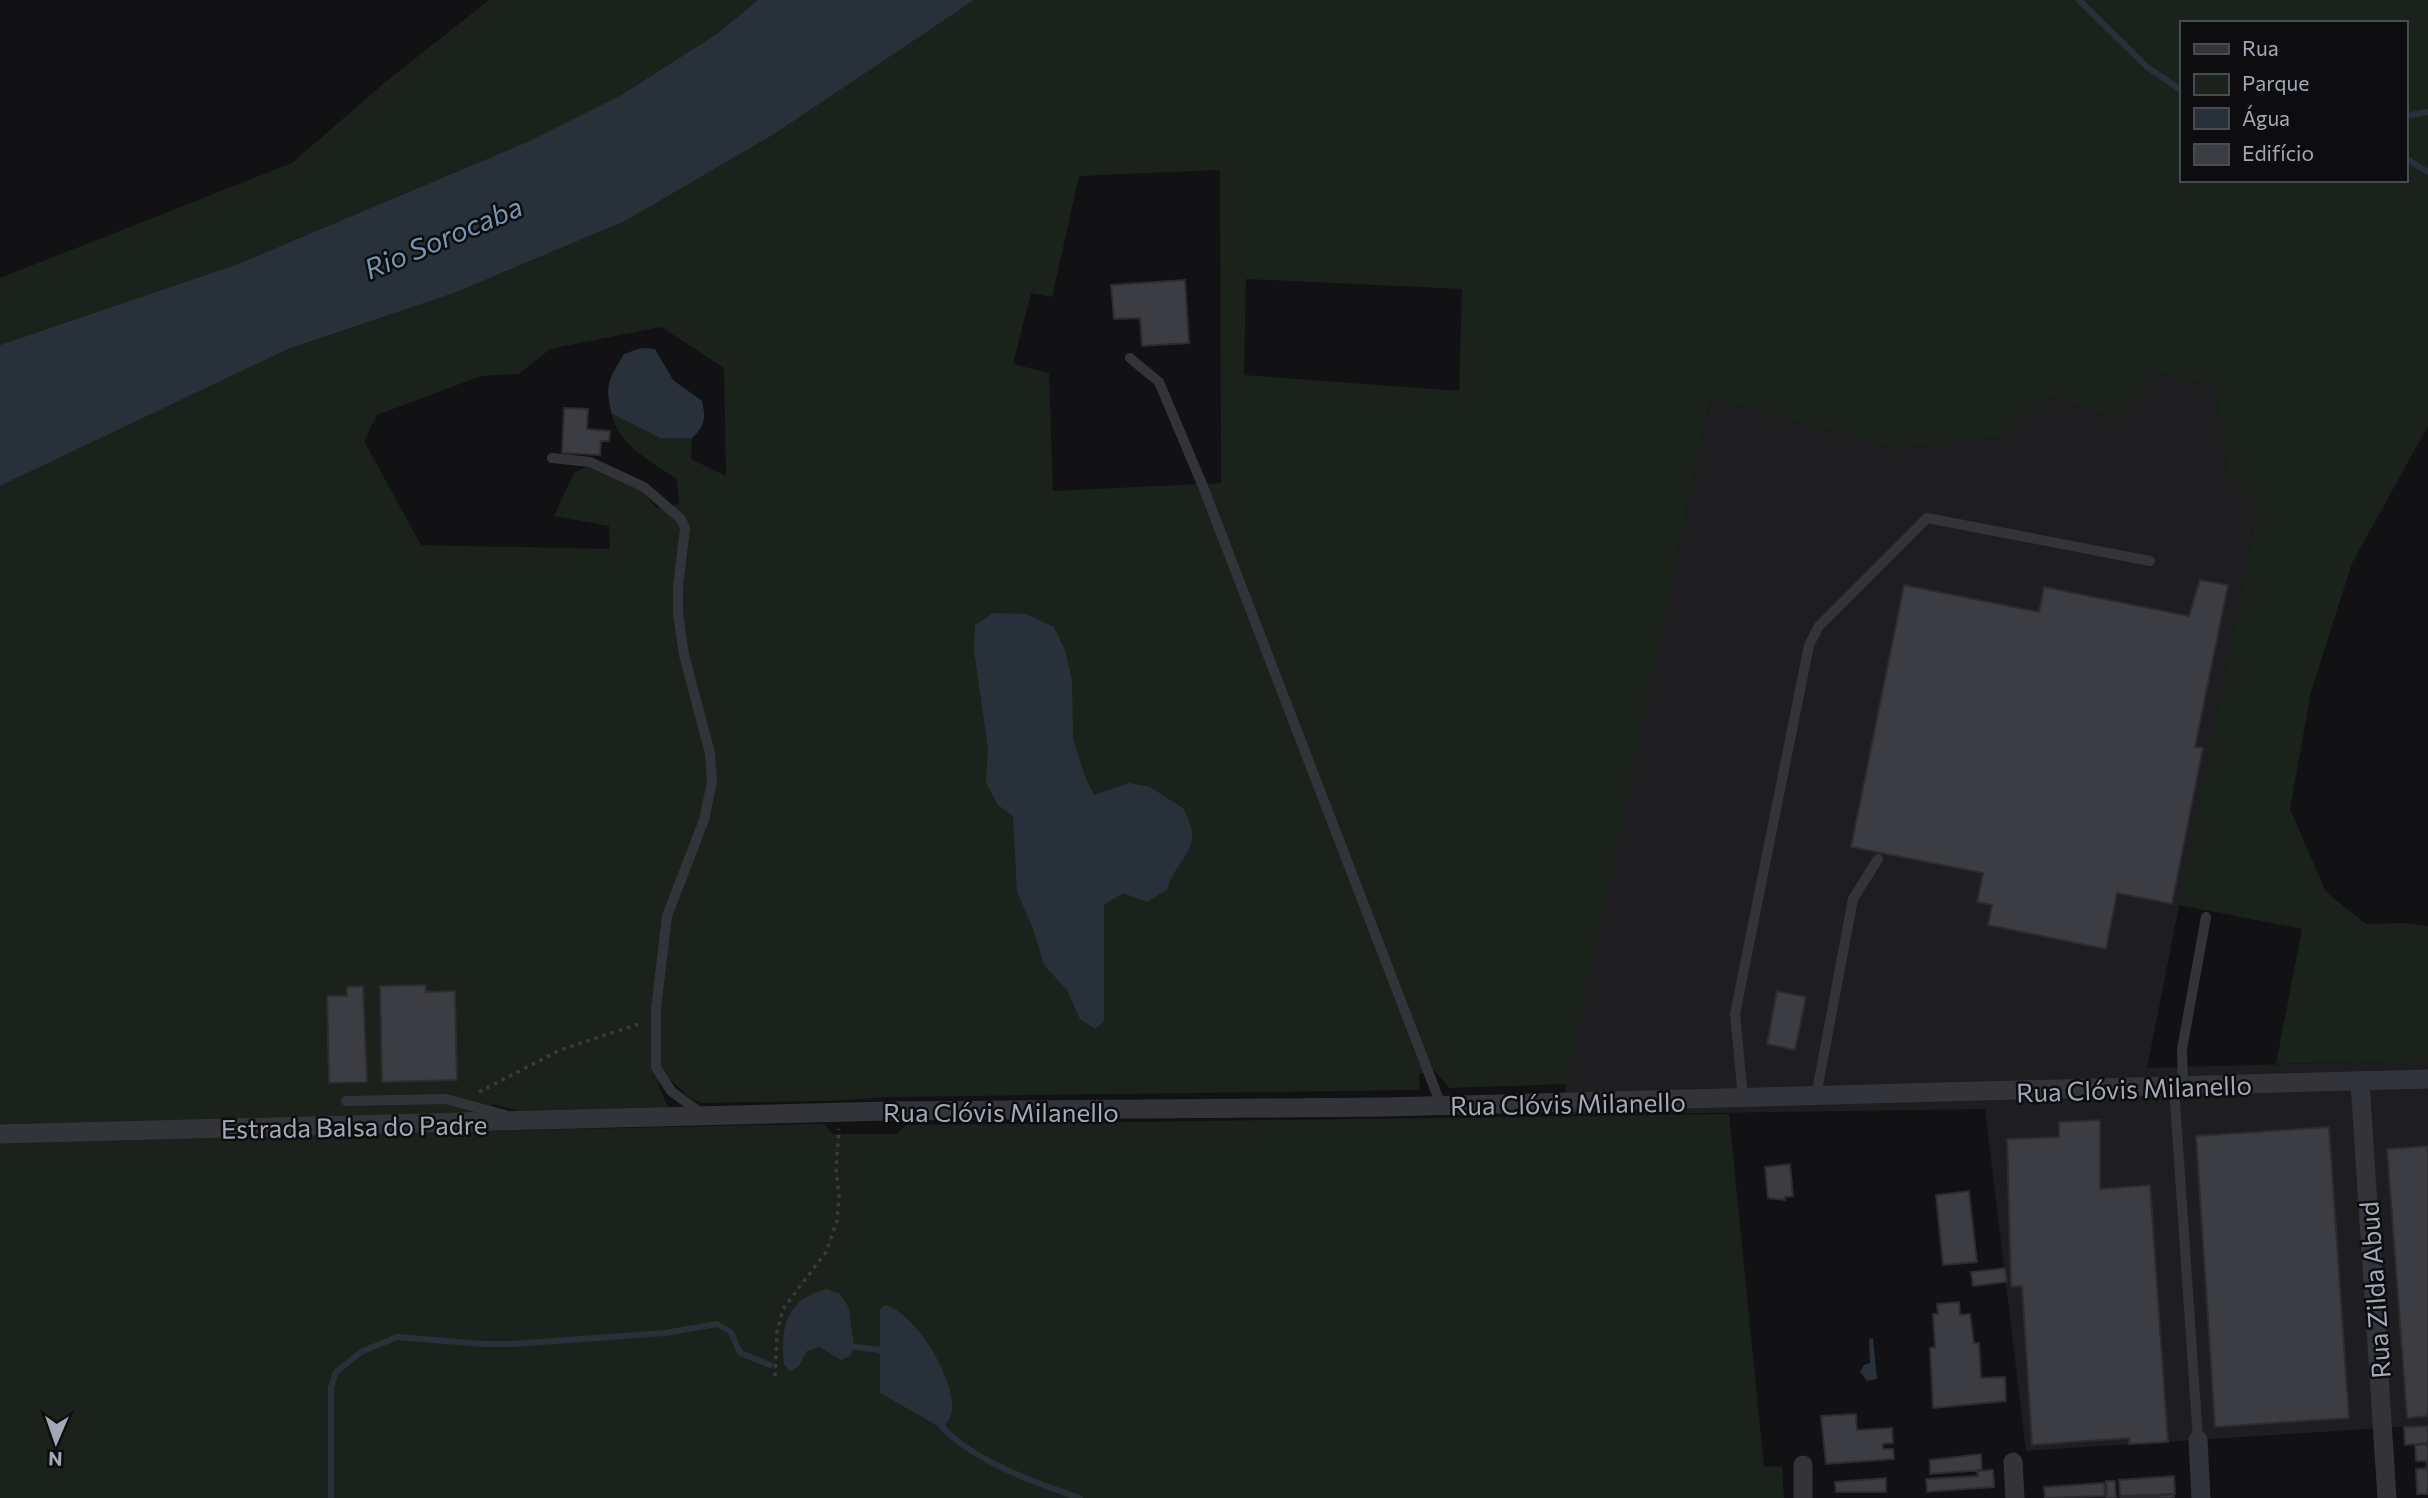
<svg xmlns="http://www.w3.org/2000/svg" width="2428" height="1498" font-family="Commissioner,sans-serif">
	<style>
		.built { fill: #1e1e21 }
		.green { fill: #1a221b; fill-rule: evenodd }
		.water { fill: #283139 }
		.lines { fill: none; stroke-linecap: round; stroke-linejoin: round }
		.stream { stroke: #283139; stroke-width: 6 }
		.building { fill: #3c3d42; stroke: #2c2c30; stroke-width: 2 }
		.path { stroke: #393b41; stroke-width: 3.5; stroke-dasharray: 3.5 5; stroke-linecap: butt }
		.lane { stroke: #333439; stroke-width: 10 }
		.street { stroke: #333439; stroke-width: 19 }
		.labels { text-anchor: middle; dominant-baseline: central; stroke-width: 5; stroke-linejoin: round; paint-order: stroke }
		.street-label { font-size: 26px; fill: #a3a8b6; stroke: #0d0d0f }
		.water-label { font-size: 28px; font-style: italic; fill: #7696b4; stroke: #0d0d0f }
	</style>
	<rect width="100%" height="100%" fill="#121214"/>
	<!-- built -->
	<path class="built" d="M2155,371L2215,388L2227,472L2257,512L2147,1068L2428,1060V1425L2026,1451L1985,1109L1560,1115L1710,399L1896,449L2002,437L2049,397L2118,419Z"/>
	<!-- green -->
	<path class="green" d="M489,0H758L718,33L623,94L527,142L238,264L0,345V278L292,163L383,84Z
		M974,0H2428V426L2352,563L2311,692L2290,809L2326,892L2366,924L2404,923L2428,926V1060L2276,1064L2302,929L2179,905L2257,512L2227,472L2215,388L2155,371L2118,419L2049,397L2002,437L1896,449L1710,399L1567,1084L1449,1088L1434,1070L1419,1074L1420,1090L889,1097L833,1101L704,1103L693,1100L668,1078L658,1084L669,1109L532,1114L492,1104L487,1115L0,1128V486L288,349L454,293L625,221ZM2181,23H2405V180H2181ZM1220,170L1221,483L1053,491L1049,373L1013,364L1031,293L1052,297L1079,176ZM1246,279L1462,289L1459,391L1244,375ZM661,327L724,368L726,476L691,459L692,438H660L612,414C617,444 653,463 677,479L679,504L656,508L642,491L587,466L574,473L554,516L609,526L610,549L421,545L364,441L377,415L481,376L519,374L550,349Z
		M1729,1114L1764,1467L1782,1466L1784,1498H0V1141L816,1124H824L833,1134H897L906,1125Z"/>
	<!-- water -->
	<path class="water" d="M758,0H974L774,134L625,221L454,293L288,349L0,486V345L238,264L527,142L623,94L718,33Z
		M641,348L655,349L673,380L702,401C706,418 705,426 692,438H660L612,414C604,384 609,380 624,354Z
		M993,613L1026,614L1054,627L1065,650L1072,681L1073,739L1086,779L1094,795L1129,783L1150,787L1184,809C1187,817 1193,829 1192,837C1191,857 1171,869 1168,889L1147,902L1123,893L1104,905V1022L1095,1029L1080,1019L1067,990L1044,965L1033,929L1017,892L1013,816L998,805L986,783L988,748L974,651L975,625Z
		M827,1289L840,1294L849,1308L854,1348L850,1356L841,1360L820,1347L807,1351L799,1366L790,1372L784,1364C780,1326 787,1299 827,1289Z
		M884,1305C914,1310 960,1384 951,1415C950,1419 945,1425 943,1429L880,1393V1310Z
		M1873,1338L1877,1379L1867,1381L1860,1372L1864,1365L1870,1363L1869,1339Z"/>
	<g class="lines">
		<!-- stream -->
		<path class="stream" d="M2079,0L2147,67L2181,90
			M2405,116L2428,112
			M2405,158L2428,172
			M847,1346L880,1350L885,1356
			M938,1422C967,1459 1036,1483 1080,1498
			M331,1498V1387L336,1372L361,1352L397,1337L483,1344H513L665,1333L717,1324L731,1332L740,1353L770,1365"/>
	</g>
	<!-- building -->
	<path class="building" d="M1185,280L1189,343L1142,346L1140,318L1114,319L1111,285Z
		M564,408L588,409L587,429L610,431L609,441H601L600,455L562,453Z
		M2200,580L2228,585L2195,747L2203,748L2172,904L2117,893L2106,949L1988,925L1992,905L1977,902L1983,873L1851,847L1904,585L2039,612L2044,587L2189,616Z
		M426,985V992L455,991L457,1080L382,1082L380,986Z
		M363,986L367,1082L329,1083L327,996H347V987Z
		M1777,991L1806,997L1795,1050L1767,1044Z
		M2100,1120V1189L2150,1185L2168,1442L2129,1444V1438L2032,1445L2022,1286L2011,1287L2007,1139L2059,1137V1122Z
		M2329,1127L2349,1418L2215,1427L2196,1136Z
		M2428,1146V1416L2407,1418L2387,1149Z
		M1790,1164L1793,1196L1785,1197V1200L1768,1198L1765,1167Z
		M1969,1191L1977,1262L1943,1265L1936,1195Z
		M2005,1268L2007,1282L1973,1286L1971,1272Z
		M1959,1302L1960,1315L1970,1314L1974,1343H1979L1981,1378L2005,1377L2006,1401L1933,1408L1930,1348L1935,1347L1933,1314H1938L1937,1304Z
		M1856,1414L1857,1430L1892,1428L1893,1443L1883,1444V1449H1893L1894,1459L1826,1464L1821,1416Z
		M2428,1426V1443L2405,1445L2404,1427Z
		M2428,1444V1461H2416L2415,1445Z
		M1981,1454L1982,1470L1930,1474V1460Z
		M2426,1461H2428V1494H2417L2416,1469L2427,1468Z
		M1993,1470L1994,1487L1927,1492L1926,1479L1978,1476L1977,1471Z
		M2174,1476L2175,1494L2120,1496L2119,1480Z
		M1886,1478V1492H1836L1835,1482Z
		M2106,1481H2115L2116,1498H2107Z
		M2104,1483L2105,1496L2045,1498L2044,1487Z
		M2174,1494V1498H2120L2156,1496Z"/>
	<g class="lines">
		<!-- path -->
		<path class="path" d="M479,1092L560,1050L642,1023
			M775,1376L777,1332L783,1309L826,1252L837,1221L839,1197L836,1168L839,1129"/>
		<!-- lane -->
		<path class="lane" d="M1130,358L1159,382L1202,484L1441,1105
			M552,458L590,462L644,487L681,519L685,528L678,586V613L684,655L710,753L712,782L704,820L667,916L656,1009V1067L671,1091L701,1113
			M2174,1087L2198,1440
			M2183,1087L2182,1049L2206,917
			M1816,1096L1853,899L1878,859
			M1743,1098L1735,1014L1809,645L1819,626L1927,518L2150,561
			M346,1101L446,1099L505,1115"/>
		<!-- street -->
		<path class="street" d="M2360,1082L2387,1498
			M0,1134L888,1111L1386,1107L2428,1079
			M2198,1440L2201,1498
			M2013,1462L2015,1498
			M1803,1465V1498"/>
	</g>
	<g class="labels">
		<!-- street labels -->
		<g class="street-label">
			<text transform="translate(2134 1088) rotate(-2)">Rua Clóvis Milanello</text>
			<text transform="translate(1568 1103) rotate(-1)">Rua Clóvis Milanello</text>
			<text x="1001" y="1111">Rua Clóvis Milanello</text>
			<text transform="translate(354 1126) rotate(-1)">Estrada Balsa do Padre</text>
			<text transform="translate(2374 1290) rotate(-94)">Rua Zilda Abud</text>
		</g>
		<!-- water labels -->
		<g class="water-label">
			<text transform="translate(443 237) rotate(-23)">Rio Sorocaba</text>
		</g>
	</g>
	<!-- legend -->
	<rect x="2180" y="21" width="228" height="161" fill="#0d0d0f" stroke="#494b52" stroke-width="2"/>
	<rect x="2194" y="44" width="35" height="10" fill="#333439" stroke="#494b52" stroke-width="2"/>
	<text x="2242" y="56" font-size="21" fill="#a3a8b6">Rua</text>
	<rect x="2194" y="74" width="35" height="21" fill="#1a221b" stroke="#494b52" stroke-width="2"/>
	<text x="2242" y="91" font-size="21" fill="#a3a8b6">Parque</text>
	<rect x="2194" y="108" width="35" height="21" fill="#283139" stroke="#494b52" stroke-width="2"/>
	<text x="2242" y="126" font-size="21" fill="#a3a8b6">Água</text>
	<rect x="2194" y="144" width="35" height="21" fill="#3c3d42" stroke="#494b52" stroke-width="2"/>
	<text x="2242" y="161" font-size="21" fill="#a3a8b6">Edifício</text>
	<!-- north arrow -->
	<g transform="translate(56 1442) rotate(182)" stroke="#0d0d0f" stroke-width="5" paint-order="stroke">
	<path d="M0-5L12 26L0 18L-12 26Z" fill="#a3a8b6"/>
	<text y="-10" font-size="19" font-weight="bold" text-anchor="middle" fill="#a3a8b6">N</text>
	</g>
</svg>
